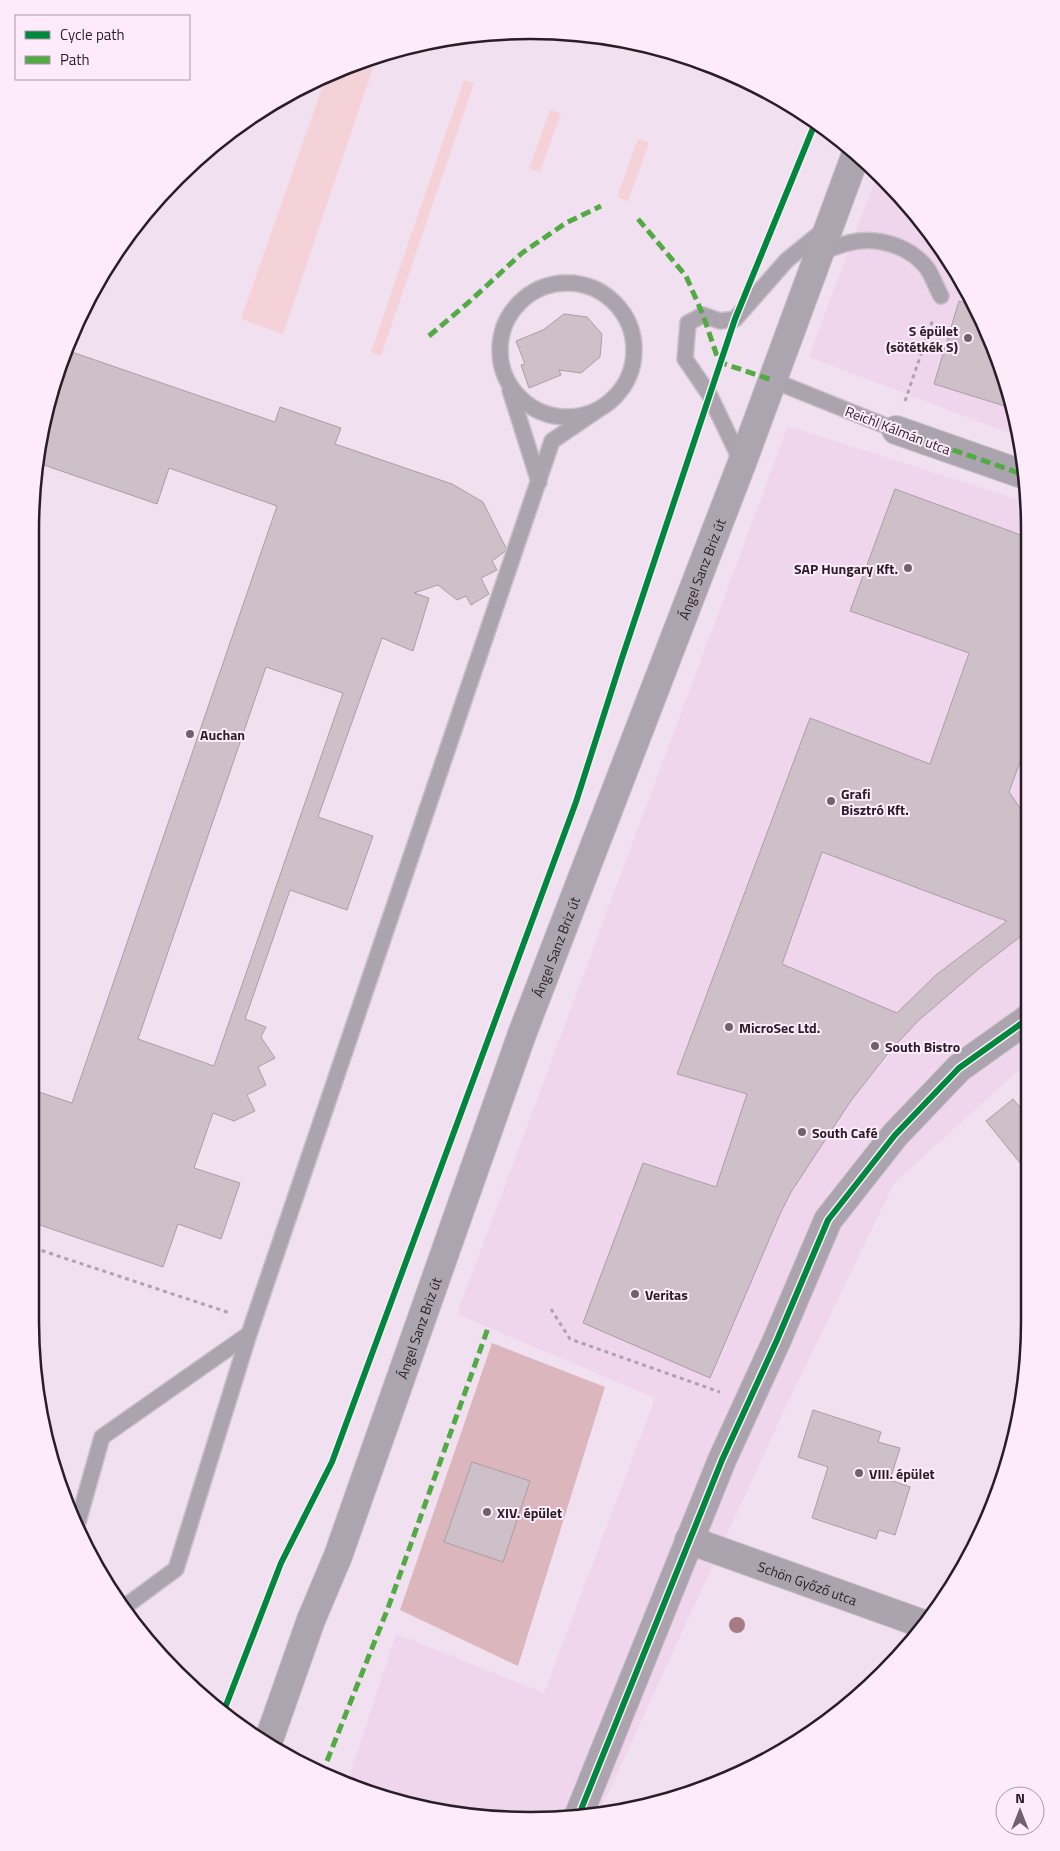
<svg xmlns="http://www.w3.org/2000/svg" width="1060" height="1851" font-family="'Titillium Web',sans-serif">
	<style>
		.built { fill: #f0d6ed }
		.green { fill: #f5d2d8 }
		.forest { fill: #dcb6bd }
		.building { fill: #cec0c9; stroke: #ab9ca6; fill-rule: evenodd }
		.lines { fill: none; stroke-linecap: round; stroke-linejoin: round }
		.lane-casing { stroke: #cbbfca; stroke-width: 18 }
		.street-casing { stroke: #cbbfca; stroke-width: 30 }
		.secondary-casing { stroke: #cbbfca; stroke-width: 30 }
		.path { stroke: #aba4ad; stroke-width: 3; stroke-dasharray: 4 4; stroke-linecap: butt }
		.lane { stroke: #aba4ae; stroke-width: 15 }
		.street { stroke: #aba4ae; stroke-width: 28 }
		.secondary { stroke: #aca4ae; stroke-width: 28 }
		.quiet { stroke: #53aa44; stroke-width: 5; stroke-dasharray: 10 5; stroke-linecap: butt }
		.cycleway-casing { stroke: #fdebfb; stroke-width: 9 }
		.cycleway { stroke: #00873e; stroke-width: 6 }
		.tree { fill: #a77b84 }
		.poi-dot { fill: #6f626e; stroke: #fdebfb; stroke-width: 2 }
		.labels { text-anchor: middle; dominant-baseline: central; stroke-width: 4; stroke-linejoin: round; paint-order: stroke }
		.poi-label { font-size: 14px; font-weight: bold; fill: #291e28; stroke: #fdebfb; text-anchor: start }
		.street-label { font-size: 14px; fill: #291e28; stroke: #fdebfb }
		.rim { fill: none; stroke: #291e28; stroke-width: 2.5 }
	</style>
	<rect width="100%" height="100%" fill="#f1e0ef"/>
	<!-- built -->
	<path class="built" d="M878,172L884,177L963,280L1004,370L1017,436L809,357Z
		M788,426L1029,503V1061L894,1183L779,1421L599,1813L562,1820L465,1817L400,1804L347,1784L396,1634L544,1693L655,1398L457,1314Z"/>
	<!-- green -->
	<path class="green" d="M377,56L283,334L241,319L327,74L338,68Z
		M464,80L474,83L381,356L371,352Z
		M550,110L561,113L540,172L529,168Z
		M638,139L649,143L628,201L617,197Z"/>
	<!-- forest -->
	<path class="forest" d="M492,1343L605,1387L518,1666L400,1610Z"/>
	<!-- building -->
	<path class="building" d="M959,301L975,306L1004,370L1011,408L934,384Z
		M564,314L587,317L602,334L600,357L581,373L559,370L561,375L529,388L521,365L525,364L516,341L543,330Z
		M66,350L275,422L280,407L341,428L335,444L452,484L483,502L507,550L492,561L497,570L481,578L489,594L471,605L466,596L457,600L438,585L414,593L429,598L413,651L382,638L318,817L373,836L347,910L290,890L245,1019L266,1027L261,1037L275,1058L258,1067L266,1085L247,1095L255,1111L234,1121L213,1113L194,1168L240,1183L221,1239L178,1224L163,1267L34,1223L31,497L57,369Z
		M38,463L157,504L169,468L277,506L72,1103L33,1090L31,497Z
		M895,489L1029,538V737L1009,792L1029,821V930L981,967L918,1021L889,1052L850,1102L791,1192L780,1214L710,1378L583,1323L643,1163L716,1187L747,1094L677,1074L810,718L930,764L969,653L850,611ZM822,852L968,907L1007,921L936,975L897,1013L782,964Z
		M266,667L343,693L214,1066L138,1039Z
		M1013,1099L1029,1118V1174L986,1121Z
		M813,1410L881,1432L878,1442L900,1448L890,1480L910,1487L895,1535L879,1530L876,1539L812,1518L828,1467L798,1457Z
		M472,1462L530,1481L503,1562L444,1542Z"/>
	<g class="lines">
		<defs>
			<path id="lane" d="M820,253C848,241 869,235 899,247C911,252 919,258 927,268C933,277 936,287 941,296
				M500 350a67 67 0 1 1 134 0a67 67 0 1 1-134 0Z
				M772,380L896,430
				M510,390L539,482
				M742,463L709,394L685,359L688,323L703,315L720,321L735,319L787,260L824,230
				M76,1529L102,1437L249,1334L552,441L599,409
				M123,1608L176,1569L249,1334"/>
			<g id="street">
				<path d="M896,430L1025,475"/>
				<path id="s1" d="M689,1540L926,1625"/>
				<path d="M578,1817L722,1460L777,1340L828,1220L895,1135L959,1068L1029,1018"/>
			</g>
			<g id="secondary">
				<path id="s2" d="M267,1745L311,1620L338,1556L522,1034L742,463L856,154"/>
			</g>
		</defs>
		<!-- lane casing -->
		<use href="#lane" class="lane-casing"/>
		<!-- street casing -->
		<use href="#street" class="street-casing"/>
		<!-- secondary casing -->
		<use href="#secondary" class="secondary-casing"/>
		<!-- path -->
		<path class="path" d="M905,401L933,319
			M34,1248L230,1313
			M551,1309L570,1339L720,1392"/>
		<!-- lane -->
		<use href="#lane" class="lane"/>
		<!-- street -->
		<use href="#street" class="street"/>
		<!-- secondary -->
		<use href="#secondary" class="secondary"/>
		<!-- quiet -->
		<path class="quiet" d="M638,219L686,276L703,315L719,362L772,380
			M429,336L469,302L522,253L566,223L601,206
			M896,430L1025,475
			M327,1761L388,1608L488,1328"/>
		<defs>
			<path id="cycleway" d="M223,1713L281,1563L332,1462L346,1424L576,802L622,658L735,319L816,121
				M578,1817L722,1460L777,1340L828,1220L895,1135L959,1068L1029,1018"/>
		</defs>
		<!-- cycleway casing -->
		<use href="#cycleway" class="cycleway-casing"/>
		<!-- cycleway -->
		<use href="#cycleway" class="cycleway"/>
	</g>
	<!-- trees -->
	<circle class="tree" cx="737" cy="1625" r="8"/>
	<!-- markers -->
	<g class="poi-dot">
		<circle cx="968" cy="338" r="5"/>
		<circle cx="908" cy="568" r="5"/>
		<circle cx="190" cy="734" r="5"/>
		<circle cx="831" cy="801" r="5"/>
		<circle cx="729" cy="1027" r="5"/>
		<circle cx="875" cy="1046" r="5"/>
		<circle cx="802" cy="1132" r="5"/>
		<circle cx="635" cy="1294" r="5"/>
		<circle cx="859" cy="1473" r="5"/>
		<circle cx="487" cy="1512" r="5"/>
	</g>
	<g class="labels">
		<!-- poi labels -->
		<g class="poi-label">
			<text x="958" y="330" text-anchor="end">S épület<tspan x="958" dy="16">(sötétkék S)</tspan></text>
			<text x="898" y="568" text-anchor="end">SAP Hungary Kft.</text>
			<text x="200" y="734">Auchan</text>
			<text x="841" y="793">Grafi<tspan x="841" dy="16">Bisztró Kft.</tspan></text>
			<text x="739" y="1027">MicroSec Ltd.</text>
			<text x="885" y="1046">South Bistro</text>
			<text x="812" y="1132">South Café</text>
			<text x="645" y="1294">Veritas</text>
			<text x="869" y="1473">VIII. épület</text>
			<text x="497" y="1512">XIV. épület</text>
		</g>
		<!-- street labels -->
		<g class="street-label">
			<text transform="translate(898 430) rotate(21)">Reichl Kálmán utca</text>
			<text stroke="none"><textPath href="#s2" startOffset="1254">Ángel Sanz Briz út</textPath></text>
			<text stroke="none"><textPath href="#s2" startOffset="849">Ángel Sanz Briz út</textPath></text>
			<text stroke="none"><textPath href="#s2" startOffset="444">Ángel Sanz Briz út</textPath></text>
			<text stroke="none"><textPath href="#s1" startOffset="126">Schön Győző utca</textPath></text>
		</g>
	</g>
	<!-- crop -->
	<path d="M0 0H1060V1851H0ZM530 39H530A491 491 0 0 1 1021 530V1321A491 491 0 0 1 530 1812H530A491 491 0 0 1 39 1321V530A491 491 0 0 1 530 39Z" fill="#fdebfb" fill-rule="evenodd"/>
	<path class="rim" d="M530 39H530A491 491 0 0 1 1021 530V1321A491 491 0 0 1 530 1812H530A491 491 0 0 1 39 1321V530A491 491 0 0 1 530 39Z"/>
	<!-- legend -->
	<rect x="15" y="15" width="175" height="65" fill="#fdebfb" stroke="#a899a7"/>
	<rect x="25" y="31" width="25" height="8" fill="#00873e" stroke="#a899a7"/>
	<text x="60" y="40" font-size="15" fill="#291e28">Cycle path</text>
	<rect x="25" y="56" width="25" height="8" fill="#53aa44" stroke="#a899a7"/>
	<text x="60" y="65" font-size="15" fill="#291e28">Path</text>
	<!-- north arrow -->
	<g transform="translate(1020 1811)"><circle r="24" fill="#fdebfb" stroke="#a899a7"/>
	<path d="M0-4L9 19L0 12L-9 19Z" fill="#6f626e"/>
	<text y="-8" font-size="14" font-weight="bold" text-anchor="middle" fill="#291e28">N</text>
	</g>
</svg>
